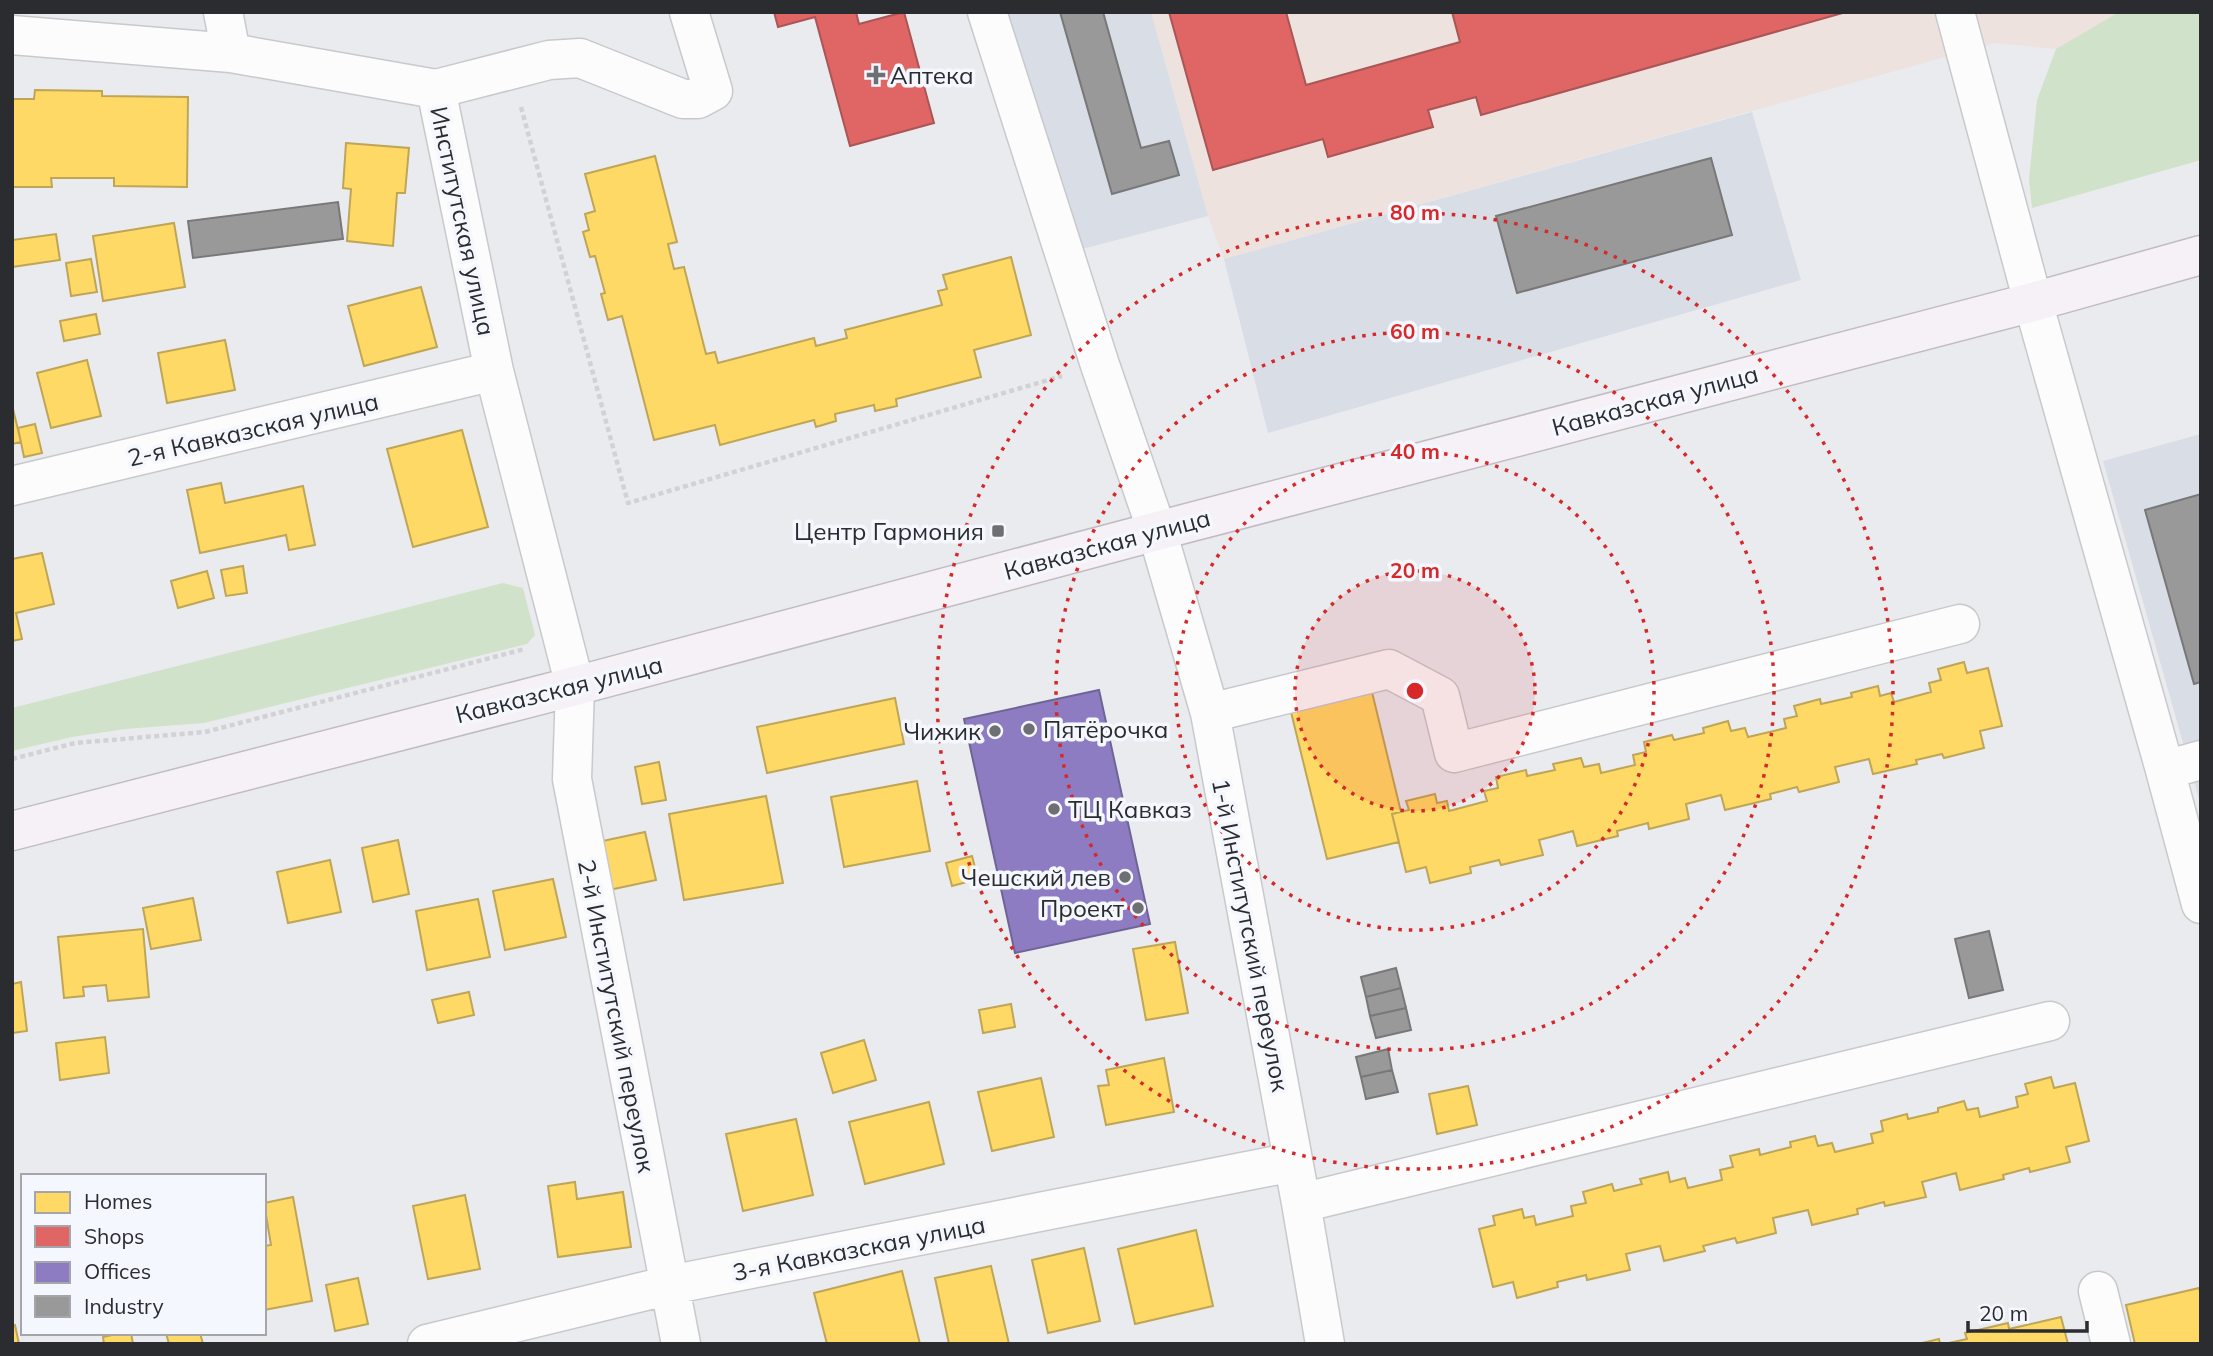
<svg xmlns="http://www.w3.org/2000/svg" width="2213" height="1356" font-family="Mulish,sans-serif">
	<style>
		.commercial { fill: #ede2dd }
		.built { fill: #d9dde5 }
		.green { fill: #d1e2ca }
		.homes { fill: #ffd966; stroke: #bfa556; stroke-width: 2 }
		.shops { fill: #e06666; stroke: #aa5556; stroke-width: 2 }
		.offices { fill: #8e7cc3; stroke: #706497; stroke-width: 2 }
		.industry { fill: #999; stroke: #787879; stroke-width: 2 }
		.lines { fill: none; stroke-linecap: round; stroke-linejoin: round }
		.minor-casing { stroke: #c8c9cc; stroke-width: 41 }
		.major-casing { stroke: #c1bbc4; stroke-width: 41 }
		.path { stroke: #d2d2d4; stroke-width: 4.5; stroke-dasharray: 5 3.5; stroke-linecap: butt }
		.minor { stroke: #fcfcfd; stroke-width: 38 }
		.major { stroke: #f5f1f6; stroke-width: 38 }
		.ring { fill: none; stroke: #d62828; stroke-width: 3.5; stroke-dasharray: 3.5 7 }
		.poi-dot { fill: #6e6f72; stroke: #f4f7fe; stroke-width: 2.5 }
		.labels { text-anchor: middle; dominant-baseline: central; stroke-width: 7; stroke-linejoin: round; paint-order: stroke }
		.poi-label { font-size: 24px; fill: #2b2c2f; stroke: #f4f7fe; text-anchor: end }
		.street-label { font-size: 24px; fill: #2b2c2f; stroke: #f4f7fe }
		.centre { fill: #d62828; stroke: #f4f7fe; stroke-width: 3.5 }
		.ring-label { font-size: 21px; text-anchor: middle; font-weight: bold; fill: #d62828; stroke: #f4f7fe; stroke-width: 7; stroke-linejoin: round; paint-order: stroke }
	</style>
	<rect width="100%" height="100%" fill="#e9ebef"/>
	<!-- commercial -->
	<path class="commercial" d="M1151,12H2119L2056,49L1995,43L1224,259L1208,216Z"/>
	<!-- built -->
	<path class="built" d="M996,12H1151L1208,216L1067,253Z
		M1752,112L1801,280L1268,433L1224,259Z
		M2201,434V806L2103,461Z"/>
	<!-- green -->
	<path class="green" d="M2119,12H2201V160L2032,208L2029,179L2037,100L2056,49Z
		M503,583L523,588L535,635L527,644L204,723L125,729L72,737L12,751V708Z"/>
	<!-- homes -->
	<path class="homes" d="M35,90L102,91V96L188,97L187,187L114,186V178H51L52,187H12V99H34Z
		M346,143L409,148L405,193H397L393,246L347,241L351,189L343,188Z
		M655,156L677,242L668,244L674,269L684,267L706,354L715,352L718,363L814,338L816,346L847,338L845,330L942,305L938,291L947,289L943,275L1011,257L1031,335L974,350L981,377L896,399L897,406L875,411L874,405L835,414L836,421L816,427L814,420L720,445L715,425L654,440L622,316L608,320L601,294L605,293L595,256L590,257L583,232L589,230L585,214L595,211L585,174Z
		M174,223L185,287L103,301L93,236Z
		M56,234L60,260L12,267V240Z
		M91,259L97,292L71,296L66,263Z
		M421,287L437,347L364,366L348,306Z
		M96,314L100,334L64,341L60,321Z
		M225,340L235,390L167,403L158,353Z
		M87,360L101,416L51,428L37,373Z
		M12,405L21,442L12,444Z
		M35,424L42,453L24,457L18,428Z
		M462,430L488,527L413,547L387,449Z
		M221,483L225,503L303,486L315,545L289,550L286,535L200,553L187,490Z
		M42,553L54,604L16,613L22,639L12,641V559Z
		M243,566L247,593L226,596L221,570Z
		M207,571L214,598L178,608L171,581Z
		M1964,662L1967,673L1988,668L2002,726L1980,731L1984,748L1944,758L1942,754L1916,760L1917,764L1873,774L1869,759L1835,767L1839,782L1799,792L1797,787L1770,794L1771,799L1725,810L1721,795L1686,804L1689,819L1649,829L1648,823L1617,831L1618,836L1577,846L1573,831L1539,840L1543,855L1501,865L1499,860L1470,867L1471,873L1430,883L1426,867L1406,872L1392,814L1409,810L1406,801L1435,794L1437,803L1447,801L1449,811L1487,801L1484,791L1498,788L1496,777L1526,770L1527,776L1555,770L1553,764L1581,758L1584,767L1599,764L1601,773L1635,765L1633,755L1646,752L1644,742L1672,735L1674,740L1704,733L1703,728L1728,721L1731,731L1745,728L1748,737L1786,728L1784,719L1797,716L1794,706L1820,699L1821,704L1852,697L1851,693L1878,686L1880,696L1891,693L1894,702L1931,692L1929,683L1941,680L1938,669Z
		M1372,692L1401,812L1392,814L1399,842L1327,859L1291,712Z
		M895,698L904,744L767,773L757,727Z
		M659,762L666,800L642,804L635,767Z
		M917,781L930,851L844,867L831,797Z
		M766,796L783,883L684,900L669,814Z
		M645,832L656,880L609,890L598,842Z
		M398,840L409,894L373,902L362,848Z
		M972,856L978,879L952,886L946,863Z
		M330,860L341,912L288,923L277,872Z
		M553,879L566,937L505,950L493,891Z
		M193,898L201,940L151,949L143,908Z
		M478,899L490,957L427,970L416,911Z
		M143,929L149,997L108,1001L106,985L83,987L84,996L64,998L58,937Z
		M1175,942L1188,1013L1146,1020L1133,949Z
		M21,982L27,1031L12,1033V984Z
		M469,992L474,1015L438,1023L432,1000Z
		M1011,1004L1015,1027L983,1033L979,1010Z
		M105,1037L109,1073L60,1080L56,1043Z
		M864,1040L876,1080L833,1093L821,1053Z
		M1164,1058L1174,1112L1106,1125L1098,1086L1109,1085L1106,1070Z
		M2051,1077L2054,1088L2075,1083L2089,1141L2066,1147L2070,1162L2030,1172L2029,1168L2003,1175L2004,1179L1960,1190L1956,1173L1922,1182L1926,1197L1885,1206L1884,1202L1857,1209L1858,1214L1812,1225L1808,1210L1773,1218L1776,1233L1737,1243L1735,1238L1703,1246L1705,1251L1664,1261L1660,1246L1626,1254L1630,1270L1587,1280L1586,1275L1557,1282L1558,1287L1517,1298L1513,1282L1493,1287L1479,1229L1495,1225L1493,1216L1522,1209L1524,1218L1534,1216L1536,1225L1573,1216L1571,1206L1586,1203L1583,1192L1612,1184L1614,1191L1642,1184L1640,1179L1668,1172L1670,1182L1685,1178L1688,1188L1722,1180L1720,1170L1733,1167L1730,1156L1759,1149L1760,1155L1791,1147L1790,1142L1815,1136L1818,1146L1832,1143L1835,1152L1873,1143L1871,1134L1883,1131L1881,1121L1907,1114L1908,1119L1938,1112V1108L1964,1101L1967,1110L1978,1108L1980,1117L2018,1107L2016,1097L2028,1094L2025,1084Z
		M1041,1078L1054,1137L992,1151L978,1092Z
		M1468,1086L1477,1125L1437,1134L1429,1094Z
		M929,1102L944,1164L865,1184L849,1122Z
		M796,1119L813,1195L743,1211L726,1134Z
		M575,1182L577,1199L623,1192L631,1247L558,1257L548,1186Z
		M465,1195L480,1269L428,1279L413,1206Z
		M293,1197L312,1301L264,1310V1246L271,1245L264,1203Z
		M1196,1230L1213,1306L1135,1324L1118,1249Z
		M1084,1248L1100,1321L1048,1333L1032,1260Z
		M991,1266L1009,1344H949L935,1278Z
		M902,1271L920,1344H827L814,1293Z
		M358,1278L368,1324L335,1331L326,1285Z
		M2199,1288L2201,1295V1344H2135L2126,1305Z
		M2061,1317L2068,1344H1944L1967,1339L1965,1333L2008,1323L2009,1329Z
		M15,1325L19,1344H12V1326Z
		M121,1333H131L133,1344H104L103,1337Z
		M166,1333H200L203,1344H169Z
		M1939,1339L1940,1344H1918Z"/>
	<!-- shops -->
	<path class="shops" d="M774,12H856L859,24L904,12L934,123L850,146L815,17L778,27Z
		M1169,12H1286L1306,85L1460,42L1452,12H1846L1481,115L1476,97L1428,110L1433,127L1328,157L1323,139L1213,170Z"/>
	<!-- offices -->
	<path class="offices" d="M1099,690L1150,924L1015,953L964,719Z"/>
	<!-- industry -->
	<path class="industry" d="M1060,12H1103L1141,148L1169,141L1179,175L1112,194Z
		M1711,158L1732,235L1517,293L1496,216Z
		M338,202L343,239L193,258L188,221Z
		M2201,494V682L2194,684L2145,510Z
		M1989,931L2003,990L1969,998L1955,939Z
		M1396,968L1401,988L1366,997L1361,977Z
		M1401,988L1406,1008L1370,1016L1366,997Z
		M1406,1008L1411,1030L1376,1038L1370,1016Z
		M1388,1049L1392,1070L1361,1077L1356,1057Z
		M1392,1070L1398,1092L1366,1099L1361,1077Z"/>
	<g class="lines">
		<defs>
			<path id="minor" d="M223,12L231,53
				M987,12L1100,365L1157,531L1210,713L1301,1203L1325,1344
				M1955,12L2033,302L2165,770L2201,904
				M12,35L231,53L436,89L494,371L575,686L572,779L681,1344
				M436,89L549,60L580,58L683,99H698L713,91L689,12
				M12,486L494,371
				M1210,713L1389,669L1440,696L1454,753L1960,624
				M2165,770L2201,760
				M1301,1203L2050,1021
				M2098,1291L2111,1344
				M427,1344L670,1285L1293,1162"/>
			<path id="major" d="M12,831L575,686L1157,531L2033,302L2201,255"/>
		</defs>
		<!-- minor casing -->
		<use href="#minor" class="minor-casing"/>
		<!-- major casing -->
		<use href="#major" class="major-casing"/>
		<!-- path -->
		<path class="path" d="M521,107L628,503L1062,376
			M12,759L75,743L205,732L525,649"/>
		<!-- minor -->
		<use href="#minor" class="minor"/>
		<!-- major -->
		<use href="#major" class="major"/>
	</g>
	<!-- distance rings -->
	<circle cx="1415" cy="691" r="120" fill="#d62828" fill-opacity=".12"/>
	<g class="ring">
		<circle cx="1415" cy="691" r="120"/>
		<circle cx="1415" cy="691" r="239"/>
		<circle cx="1415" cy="691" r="359"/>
		<circle cx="1415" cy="691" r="478"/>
	</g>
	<!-- markers -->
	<g class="poi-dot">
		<path d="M872.5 64.5h7v7h7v7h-7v7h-7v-7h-7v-7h7z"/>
		<rect x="991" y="524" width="14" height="14" rx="3.5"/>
		<circle cx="1029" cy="729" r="7"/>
		<circle cx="995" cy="731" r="7"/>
		<circle cx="1054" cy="809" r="7"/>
		<circle cx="1125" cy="877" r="7"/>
		<circle cx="1138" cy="908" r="7"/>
	</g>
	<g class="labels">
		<!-- poi labels -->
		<g class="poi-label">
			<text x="890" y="75" text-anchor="start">Аптека</text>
			<text x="984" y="531">Центр Гармония</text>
			<text x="1043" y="729" text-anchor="start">Пятёрочка</text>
			<text x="981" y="731">Чижик</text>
			<text x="1068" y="809" text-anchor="start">ТЦ Кавказ</text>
			<text x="1111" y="877">Чешский лев</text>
			<text x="1124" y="908">Проект</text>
		</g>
		<!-- street labels -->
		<g class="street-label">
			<text transform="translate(463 221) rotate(78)">Институтская улица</text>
			<text transform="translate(1655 400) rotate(-15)">Кавказская улица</text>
			<text transform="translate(253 429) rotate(-13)">2-я Кавказская улица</text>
			<text transform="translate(1107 544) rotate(-15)">Кавказская улица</text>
			<text transform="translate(559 689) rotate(-14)">Кавказская улица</text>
			<text transform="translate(1251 935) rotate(79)">1-й Институтский переулок</text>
			<text transform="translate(617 1016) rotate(79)">2-й Институтский переулок</text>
			<text transform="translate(859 1248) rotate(-11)">3-я Кавказская улица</text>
		</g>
	</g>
	<circle cx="1415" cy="691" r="10" class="centre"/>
	<g class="ring-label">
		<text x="1415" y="220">80 m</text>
		<text x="1415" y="339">60 m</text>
		<text x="1415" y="459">40 m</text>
		<text x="1415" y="578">20 m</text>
	</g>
	<!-- border -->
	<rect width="2213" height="1356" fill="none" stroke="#2b2c2f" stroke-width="28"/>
	<!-- legend -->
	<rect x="21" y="1174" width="245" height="161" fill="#f4f7fe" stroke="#a4a6ab" stroke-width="2"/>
	<rect x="35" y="1192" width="35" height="21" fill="#ffd966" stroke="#a4a6ab" stroke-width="2"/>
	<text x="84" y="1209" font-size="21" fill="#2b2c2f">Homes</text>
	<rect x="35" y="1226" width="35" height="21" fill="#e06666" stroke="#a4a6ab" stroke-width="2"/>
	<text x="84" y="1244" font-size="21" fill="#2b2c2f">Shops</text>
	<rect x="35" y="1262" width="35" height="21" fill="#8e7cc3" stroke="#a4a6ab" stroke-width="2"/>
	<text x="84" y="1279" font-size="21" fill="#2b2c2f">Offices</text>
	<rect x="35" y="1296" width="35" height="21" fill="#999999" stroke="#a4a6ab" stroke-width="2"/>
	<text x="84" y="1314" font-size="21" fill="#2b2c2f">Industry</text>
	<!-- scale -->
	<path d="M1968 1321v10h119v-10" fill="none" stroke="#2b2c2f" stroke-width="3.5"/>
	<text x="1979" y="1321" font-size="21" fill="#2b2c2f" stroke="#f4f7fe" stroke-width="5" paint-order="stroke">20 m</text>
</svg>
